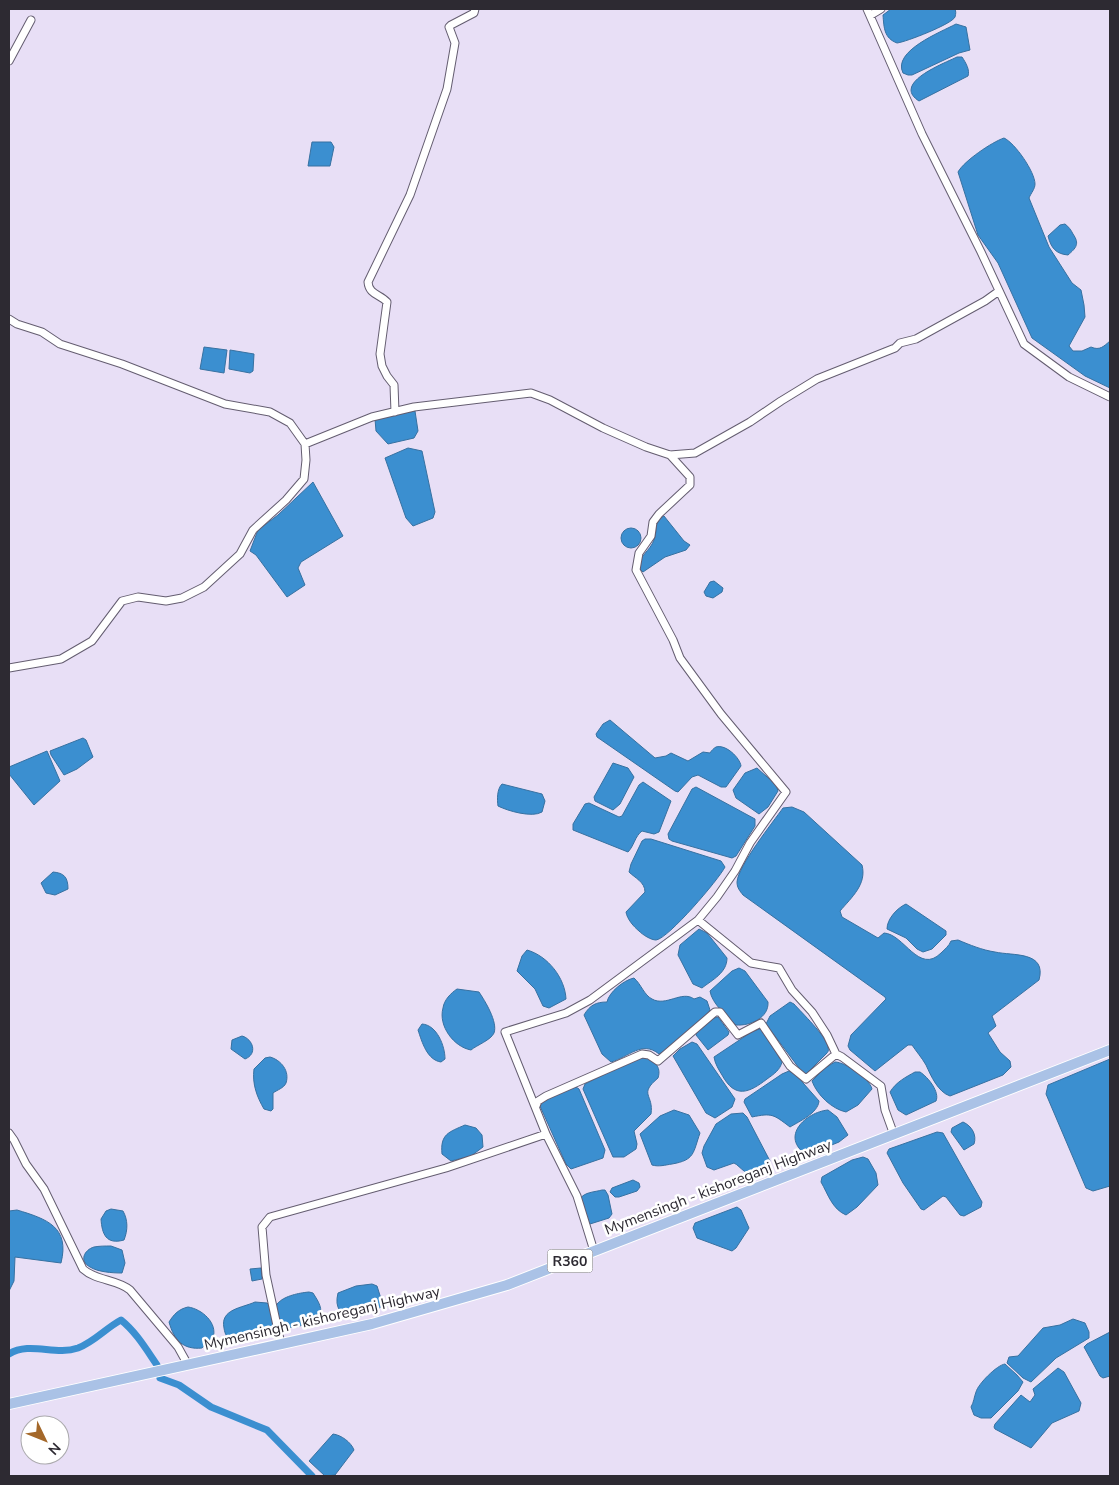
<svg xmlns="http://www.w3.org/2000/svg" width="1119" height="1485" font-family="'Nunito Sans',sans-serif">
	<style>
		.water { fill: #3b8fd0; stroke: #3771a1 }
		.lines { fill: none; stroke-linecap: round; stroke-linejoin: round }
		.canal { stroke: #3b8fd0; stroke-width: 7 }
		.street-casing { stroke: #645d70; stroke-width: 9 }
		.primary-casing { stroke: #fff; stroke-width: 12 }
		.street { stroke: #fff; stroke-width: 7 }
		.primary { stroke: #aac2e6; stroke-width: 10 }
		.labels { text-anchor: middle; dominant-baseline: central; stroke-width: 5; stroke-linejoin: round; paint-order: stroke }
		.shield { fill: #fff; stroke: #6c6a70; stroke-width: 1 }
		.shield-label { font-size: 14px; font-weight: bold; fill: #2d2a32 }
		.street-label { font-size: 15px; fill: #2d2a32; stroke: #fff }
	</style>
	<rect width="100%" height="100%" fill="#e8dff6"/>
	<!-- water -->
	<path class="water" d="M891,9H955C956,12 956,13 955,17C952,24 906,42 897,43C884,38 884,28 883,15Z
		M956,24L966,27L970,50L959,53L912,75H908L903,73C892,51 941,32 956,24Z
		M957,57H962C966,63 970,70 968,76L919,101C891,83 945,63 957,57Z
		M1004,138C1015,143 1035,172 1035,184C1035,189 1031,193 1029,198L1049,247L1072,283L1081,290L1084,305L1085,317L1069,346L1073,351H1082L1091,347C1100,351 1104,346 1110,341V388L1085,376L1032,338L998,263L978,235L958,172C964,161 992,142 1004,138Z
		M312,142H331L334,147L330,166H308Z
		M1065,224C1069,227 1071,230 1073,234C1080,244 1076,248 1068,255C1056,254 1051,248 1048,236L1060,225Z
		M204,347L227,350L224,373L200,369Z
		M230,350L254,354L253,371L250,373L229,369Z
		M415,411L418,431L414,438L388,444L376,431L375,419Z
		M408,448L422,451L435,512L433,518L413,526L406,518L385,458Z
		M313,482L343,536L301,562L298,568L305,585L287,597L256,555L250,551L258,530L278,515Z
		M664,516L684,541L690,545L686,550L665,557L643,572L638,567C639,556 650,551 654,540C658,530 653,521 664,516Z
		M621 538a10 10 0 1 1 20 0a10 10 0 1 1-20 0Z
		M714,581L723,588L722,592L713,598L706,596L704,592L710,582Z
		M610,720L655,758L666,756L671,753L688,761L703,752L710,753C711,751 714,748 716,747C726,744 740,758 741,766L726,787H721L698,775L692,777L678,792L675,791L597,737L596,734L603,724Z
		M83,738L86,740L93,757L77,769L64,775L51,755L50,751Z
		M47,751L60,781L34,805L9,774V767Z
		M613,763L628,768L634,777L620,804L613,810L595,801L594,797Z
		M757,768L776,785L778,791L768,807L759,814L736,798L733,790L745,773Z
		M643,782L671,801L659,832L654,834L642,831C635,836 634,846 628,852L573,830V824L585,804L589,803L619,817L622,816L639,785Z
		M502,784L542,794L545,801L542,812C532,818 508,811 498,806C497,799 497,789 502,784Z
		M696,787L755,819V826L736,856L732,858L725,856L672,841L669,839L668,834L692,789Z
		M792,807L804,812L862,865C867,884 852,897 840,911L842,917L878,938L884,933C904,934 919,975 941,953C945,949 949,946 951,941L958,940C970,945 982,950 995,952C1013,956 1047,951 1039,980L992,1016L996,1026L988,1033L1000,1052L1010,1061L1011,1067L1003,1075L950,1096C938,1092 931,1076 926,1065C922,1058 916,1051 912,1045H908L875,1071L850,1050L848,1046L851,1035L886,999L885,997L743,895C740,891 737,888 737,882C738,866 773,822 783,808Z
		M645,839H651L721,861L725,867C719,879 668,939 656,940C651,940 643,935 639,931C634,927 627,919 626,912L645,892C645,882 635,878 629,872L631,864L642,841Z
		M53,872C64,873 68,877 68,889L55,895L46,893L41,883Z
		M906,904L946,931V935L932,949L923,952L917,949L906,938L887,929C887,919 897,908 906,904Z
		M699,929L707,933L727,958C727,973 712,980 702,988L693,984L678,955L680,945Z
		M527,950C548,956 565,978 566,999L549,1008L543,1006L535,989L517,971L522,956Z
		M739,968L745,971L768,1002C769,1018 750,1026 736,1025C727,1016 712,1004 710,991L732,971Z
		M634,978C641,984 644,995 652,999C666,1007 682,990 694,999L700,997L707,1001L710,1010L701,1021L663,1052L659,1054C642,1040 629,1057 611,1062L602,1054L584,1015C590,1005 596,1002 607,1002C609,992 624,980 634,978Z
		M457,989L479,992C485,1001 498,1022 494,1033C491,1040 477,1045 471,1050C454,1047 438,1026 443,1008C444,1000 451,993 457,989Z
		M790,1002L794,1004C802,1013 826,1036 828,1047C829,1051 828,1052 826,1054L806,1074L802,1072L766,1024L770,1016Z
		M718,1017L729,1032L728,1035L708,1050L696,1035L697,1032L714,1018Z
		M422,1024C437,1025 445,1046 445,1059L441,1062C427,1060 422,1042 418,1030Z
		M760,1029L764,1033L782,1062C780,1070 774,1074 767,1079C749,1093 735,1099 722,1075C719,1070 715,1064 714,1057L753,1031Z
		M242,1036C253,1039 258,1054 245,1059L231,1049L232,1040Z
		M692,1042L697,1044L735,1099L732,1107L715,1118L706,1113L673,1056L680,1049Z
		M643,1055C653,1060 662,1066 658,1078C638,1095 654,1094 651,1114L634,1131L637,1144L636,1149L624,1157H613L583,1089L585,1084Z
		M270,1057C281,1060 290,1071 286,1083C284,1088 277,1090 273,1093V1109L271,1111L264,1109C257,1097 252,1084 254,1069L265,1058Z
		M1110,1059V1186L1093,1191L1086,1188L1046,1094L1048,1085Z
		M835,1062C845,1062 870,1079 872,1089L858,1105L846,1112C832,1109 817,1095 812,1081L825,1068Z
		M789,1071L796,1075L819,1101C818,1113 800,1121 790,1127C773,1114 772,1113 752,1117L744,1102L745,1099L782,1074Z
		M915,1072H920C928,1077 940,1092 936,1101L906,1115L898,1110L890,1092C896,1082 906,1077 915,1072Z
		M576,1087L579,1089L605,1150L603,1158L571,1169L566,1164L540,1106C544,1094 564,1091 576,1087Z
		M674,1110L689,1115L700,1133C693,1153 695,1160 672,1164C665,1165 659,1167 652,1165L640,1134L660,1116Z
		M828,1110L837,1117L848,1135L839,1142L807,1155C779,1137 806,1112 828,1110Z
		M743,1113L747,1117L770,1161C766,1171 754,1178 744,1171C740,1168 738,1165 734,1163L714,1170L707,1167L702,1153L704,1146L716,1124L731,1114Z
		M963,1122C972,1126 977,1135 974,1144L964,1150L951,1132L952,1128Z
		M465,1125L476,1128L482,1135L483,1147L471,1156L451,1161L442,1154C440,1134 449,1132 465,1125Z
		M937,1132L943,1133L982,1202L981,1207L964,1216L960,1215L946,1197L943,1196L924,1210L921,1209L903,1183L887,1153L889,1149Z
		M863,1157L868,1159L876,1173L878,1185L857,1207L846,1215C832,1209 828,1194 821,1182L822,1177L852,1160Z
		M633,1180L639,1183L640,1187L637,1191L619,1197H615L610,1192L612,1188Z
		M602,1190H605L608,1195L612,1214L609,1218L590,1224L586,1222L580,1199C584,1192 595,1192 602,1190Z
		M737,1207L741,1210L749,1228L736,1248L732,1251L697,1238L693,1228L695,1223Z
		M111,1209L123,1211C128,1220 128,1230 124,1240C106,1245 102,1234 101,1219L106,1211Z
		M17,1210C47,1219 70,1227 61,1263L15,1257L14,1281L9,1291V1211Z
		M111,1246L122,1250L125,1263L122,1273C112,1273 98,1272 90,1267C79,1261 84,1250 94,1247C99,1246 105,1246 111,1246Z
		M261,1268L262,1279L252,1281L250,1269Z
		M372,1284L377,1286L383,1305C368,1320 330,1324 338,1293L356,1286Z
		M309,1292L313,1293C318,1301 324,1309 319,1319L297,1327L284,1328C260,1304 287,1294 309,1292Z
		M255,1302L267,1303L269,1305L274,1327C268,1339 245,1339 233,1341C227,1338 225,1335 224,1328C220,1309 242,1308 255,1302Z
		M188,1307C202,1309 218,1323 213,1338L202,1348C183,1350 174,1340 169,1322C174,1314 179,1309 188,1307Z
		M1073,1319L1085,1323L1089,1332V1338L1056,1358L1031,1382L1023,1378L1007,1363L1009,1357L1018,1356L1043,1328L1060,1325Z
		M1110,1332V1376L1103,1378L1100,1376L1084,1347L1087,1344Z
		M1005,1364L1017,1375L1023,1382L1018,1391L991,1418H981L974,1415L971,1407C974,1402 974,1397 976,1392C978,1384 997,1365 1005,1364Z
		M1058,1368L1064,1372L1081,1403L1079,1411L1052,1423L1031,1448L995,1429L994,1427L995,1424L1021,1395L1030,1402L1035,1395L1033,1389Z
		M333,1434C341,1435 351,1442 354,1450L335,1475L325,1476L309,1461Z"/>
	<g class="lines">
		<!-- canal -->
		<path class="canal" d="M9,1354C30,1341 55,1356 78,1348C94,1342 106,1328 121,1320C136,1332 146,1349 157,1365
			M160,1378L179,1385L211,1407L267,1430L312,1476"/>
		<defs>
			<path id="street" d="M867,9L922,134L981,252L1024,344L1069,377L1110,397
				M871,15L881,9
				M9,61L31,20
				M9,319L17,324L42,332L60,344L122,364L225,404L270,412L290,423L305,444
				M395,412L394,385L387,376L382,366L380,354L387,302C380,294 369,295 368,282L410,195L447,89L455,43L449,27L451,25L474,13L475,9
				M670,455L690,477V485L659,514L653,522L651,536L639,553L636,570L673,640L680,658L721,714L786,792L750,843L735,871L717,897L698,920
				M9,668L61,659L92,641L122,601L138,597L166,601L182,598L204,587L240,554L253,530L286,500L304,479L306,460L305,444L372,417L414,407L531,393L550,400L603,428L646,447L670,455L695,453L750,422L781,401L817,379L895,348L900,343L916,339L985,301L999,291
				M536,1106L538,1101L546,1096L642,1054L649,1055L658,1061L715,1012H720L738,1035L761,1023L790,1066L806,1079L836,1054L842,1057L881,1086L885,1110L894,1135
				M9,1133L14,1140L26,1164L44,1189L83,1269C96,1281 117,1279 130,1290L178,1347L188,1365
				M546,1134L505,1032L566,1013L590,1000L698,920L751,963L779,968L792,990L812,1012L827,1035L836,1054
				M281,1344L266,1275L262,1227L270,1217L446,1168L546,1134L577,1196L594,1251"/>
			<path id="primary" d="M9,1404L372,1324L507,1285L1110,1050"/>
		</defs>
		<!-- street casing -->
		<use href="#street" class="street-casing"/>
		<!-- primary casing -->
		<use href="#primary" class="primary-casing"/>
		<!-- street -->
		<use href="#street" class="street"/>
		<!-- primary -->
		<use href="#primary" class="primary"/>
	</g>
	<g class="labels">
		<!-- shield labels -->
		<rect class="shield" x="547.5" y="1249.5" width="45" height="23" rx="4"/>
		<g class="shield-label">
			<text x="570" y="1261">R360</text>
		</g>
		<!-- street labels -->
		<g class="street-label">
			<text transform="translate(718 1187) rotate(-21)">Mymensingh - kishoreganj Highway</text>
			<text transform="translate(322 1318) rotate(-13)">Mymensingh - kishoreganj Highway</text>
		</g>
	</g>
	<!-- border -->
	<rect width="1119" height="1485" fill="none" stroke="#2d2a32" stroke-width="20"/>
	<!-- north arrow -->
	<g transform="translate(45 1440) rotate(133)"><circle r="24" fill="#ffffff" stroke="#abaaad"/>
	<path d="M0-4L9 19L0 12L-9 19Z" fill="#a4682a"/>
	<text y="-8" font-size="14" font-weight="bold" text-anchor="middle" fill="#2d2a32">N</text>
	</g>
</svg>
